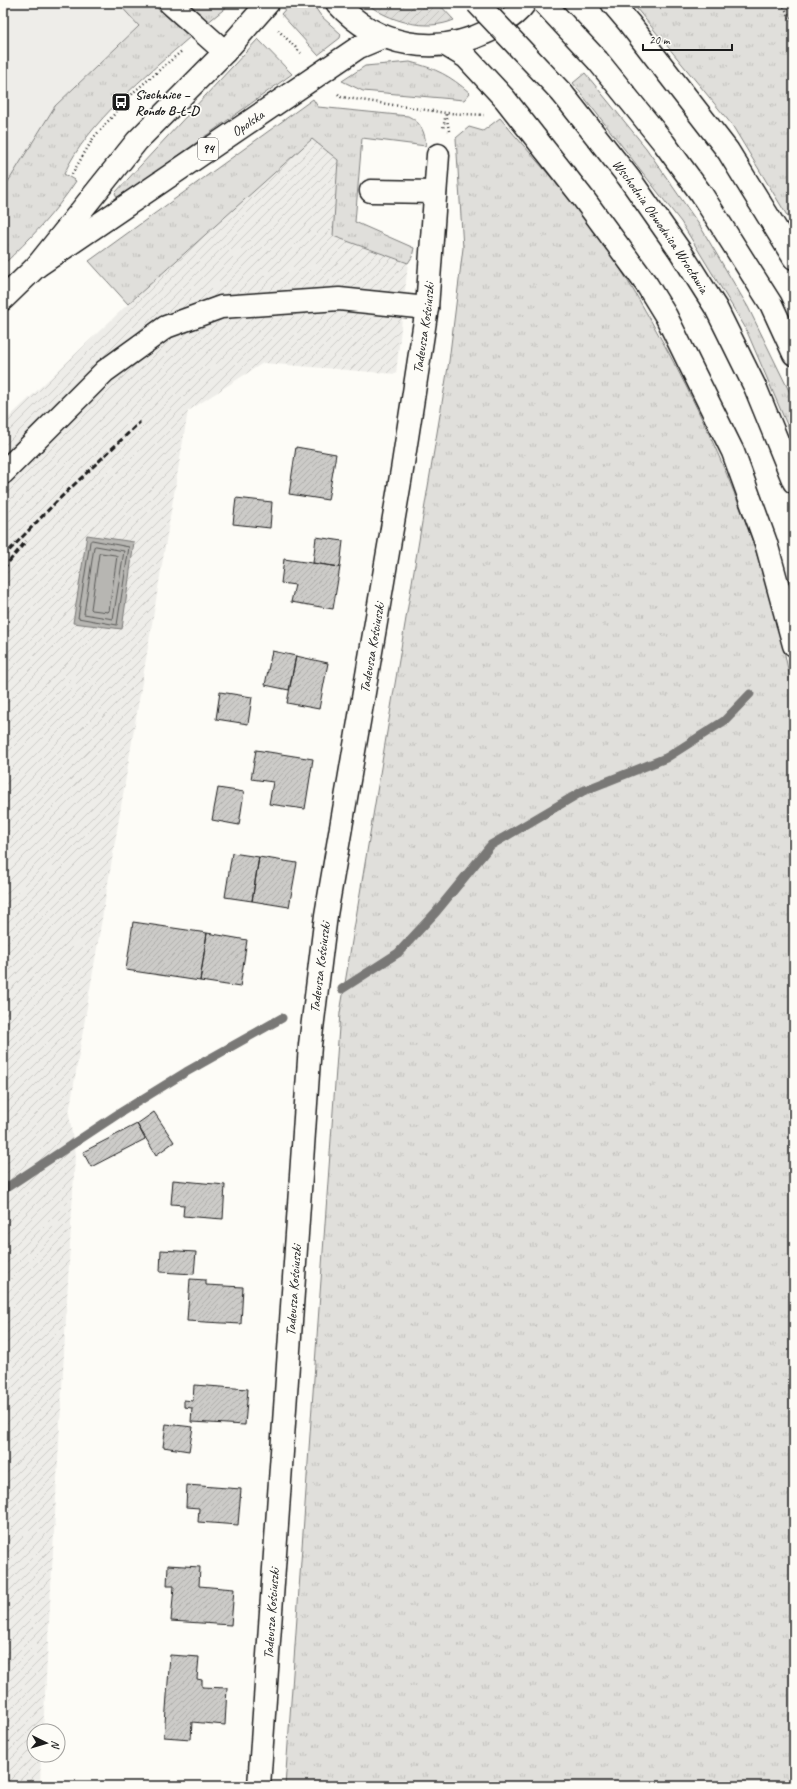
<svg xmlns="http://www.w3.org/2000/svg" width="797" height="1789" font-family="Caveat,sans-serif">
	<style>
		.built { fill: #eeede9 }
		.industrial { fill: url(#industrial-furrows) }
		.grass { fill: url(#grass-tufts); stroke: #7e7e7c }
		.garden { fill: url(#garden-furrows); stroke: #7e7e7c }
		.water { fill: #b7b6b2; stroke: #797876 }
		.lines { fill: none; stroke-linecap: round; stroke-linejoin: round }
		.shore { stroke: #5a5a58; stroke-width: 1 }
		.stream { stroke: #797876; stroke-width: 9 }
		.building { fill: url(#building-hatch); stroke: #1c1c1c }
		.minor-casing { stroke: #1c1c1c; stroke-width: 25 }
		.major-casing { stroke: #1c1c1c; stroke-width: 25 }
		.path { stroke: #1c1c1c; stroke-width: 2.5; stroke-dasharray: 1 3; stroke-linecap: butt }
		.minor { stroke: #fdfcf7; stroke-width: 22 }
		.major { stroke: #fdfcf7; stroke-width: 22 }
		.rail { stroke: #1c1c1c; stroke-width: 3; stroke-dasharray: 6 3; stroke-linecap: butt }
		.major-bridge-casing { stroke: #1c1c1c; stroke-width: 25; stroke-linecap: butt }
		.major-bridge { stroke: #fdfcf7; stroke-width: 22 }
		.labels { text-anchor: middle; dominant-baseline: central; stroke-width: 3.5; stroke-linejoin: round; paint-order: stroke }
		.shield { fill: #fdfcf7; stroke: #605f5e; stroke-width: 1 }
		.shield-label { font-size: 13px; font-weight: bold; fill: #1c1c1c }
		.poi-label { font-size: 14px; font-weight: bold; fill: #1c1c1c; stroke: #fdfcf7; text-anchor: start }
		.street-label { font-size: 14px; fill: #1c1c1c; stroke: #fdfcf7 }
	</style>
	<defs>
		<pattern id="industrial-furrows" width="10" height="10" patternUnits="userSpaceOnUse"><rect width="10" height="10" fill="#eeede9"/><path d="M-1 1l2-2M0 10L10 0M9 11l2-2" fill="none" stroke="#cccbc7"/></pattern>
		<pattern id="grass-tufts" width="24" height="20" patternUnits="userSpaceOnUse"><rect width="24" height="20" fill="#e0dfdb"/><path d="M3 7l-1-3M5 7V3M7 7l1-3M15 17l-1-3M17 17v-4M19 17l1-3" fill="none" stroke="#c0bfbb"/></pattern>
		<pattern id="garden-furrows" width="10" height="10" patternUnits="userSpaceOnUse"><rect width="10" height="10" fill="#e0dfdb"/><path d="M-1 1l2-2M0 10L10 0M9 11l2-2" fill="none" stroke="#c0bfbb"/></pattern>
		<pattern id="building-hatch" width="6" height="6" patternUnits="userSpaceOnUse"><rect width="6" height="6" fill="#cccbc8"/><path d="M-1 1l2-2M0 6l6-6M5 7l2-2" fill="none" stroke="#afaeab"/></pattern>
	</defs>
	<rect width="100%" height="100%" fill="#fdfcf7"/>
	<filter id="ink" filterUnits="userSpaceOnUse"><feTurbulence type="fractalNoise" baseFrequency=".025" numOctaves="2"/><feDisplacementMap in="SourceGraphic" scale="8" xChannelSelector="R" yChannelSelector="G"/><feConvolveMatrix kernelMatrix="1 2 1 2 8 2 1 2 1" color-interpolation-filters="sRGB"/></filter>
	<g filter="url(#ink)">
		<!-- built -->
		<path class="built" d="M3,3H118L139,26L55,106L3,190Z"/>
		<!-- industrial -->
		<path class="industrial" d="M312,139L338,160L333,236L408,263L396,374L263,363L188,411L69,1113L75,1155L43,1731H34V1755H41L40,1786H3V423L128,304Z"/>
		<!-- grass -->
		<path class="grass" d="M118,3H151L190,37C147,75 88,122 64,174L76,181C55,213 30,239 3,265V190L55,106L139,26Z
			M180,3H229L228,6L207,23Z
			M291,3H312L321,16L341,34L340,38L318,55L281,14Z
			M632,3H794V227L732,125Z
			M258,39L292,74L118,199L115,193Z
			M410,62C437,69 449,75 470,93L464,100L363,91L342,81L365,66Z
			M585,73L646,148L700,226L748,307L794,401V441L745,327L681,222L573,83Z
			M313,99L318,107L408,116C421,122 425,132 426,146L362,138L355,222L414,248L412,257L408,263L333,236L338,160L312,139L128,304L89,261Z
			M500,118C537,162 577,204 609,252C630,282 647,314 665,346C725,457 773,576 794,701V1786H285L340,1013L449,361L463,248L456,138L469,127L483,131Z"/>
		<!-- garden -->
		<path class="garden" d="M366,3H438L454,20C426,32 388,21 366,3Z"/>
		<!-- water -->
		<path class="water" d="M87,535L134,542L122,629L73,623Z"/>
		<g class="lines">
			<!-- shore -->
			<path class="shore" d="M92,540L129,547L117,625L78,618L90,542Z
				M96,546L124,551L113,619L84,614L94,547Z
				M101,553L115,555L117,556L109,611L108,612L92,610L91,609L99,554Z"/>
			<!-- stream -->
			<path class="stream" d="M342,989L398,953L436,912L491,845L583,791L666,758L724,721L750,694
				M3,1190L118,1114L186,1072L282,1018"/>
		</g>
		<!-- building -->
		<path class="building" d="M296,447L336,454L328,500L289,494Z
			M236,498L272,502L270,528L233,524Z
			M316,537L343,541L340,567L313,563Z
			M284,559L340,567L333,609L291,602L295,585L281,583Z
			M272,651L296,656L289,690L265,685Z
			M296,656L328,663L319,709L287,703Z
			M220,692L252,697L248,724L216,719Z
			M256,750L313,759L305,809L269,804L273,782L251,779Z
			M218,788L244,792L239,825L212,820Z
			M232,853L259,857L252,901L225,897Z
			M259,857L297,863L289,907L252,901Z
			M133,922L207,933L200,981L126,970Z
			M207,933L247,940L240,987L200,981Z
			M154,1112L174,1142L156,1155L137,1124Z
			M137,1124L145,1139L91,1167L83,1152Z
			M173,1180L225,1185L223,1219L183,1216L184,1205L171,1204Z
			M161,1250L196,1252L194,1274L160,1272Z
			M190,1279L206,1280V1285L243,1287L241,1324L187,1321Z
			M194,1385L248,1389L245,1425L191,1422L192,1408L184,1407V1400L193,1401Z
			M166,1424L193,1427L189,1451L163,1447Z
			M187,1485L241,1489L238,1525L198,1522L199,1508L186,1507Z
			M168,1565L200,1567L199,1586L234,1589L231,1625L171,1621L174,1586H167Z
			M170,1655L199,1657L197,1679L202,1680V1687L227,1688L225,1725L192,1722L191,1739L164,1737Z"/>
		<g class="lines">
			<defs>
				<g id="minor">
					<path d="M170,3L225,52"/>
					<path d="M371,191L435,192"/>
					<path d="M3,473L105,371L166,327L221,307L339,299L427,308"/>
					<path id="s1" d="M259,1786L310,1045L326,915L402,470L427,308L438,155"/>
				</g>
				<g id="major">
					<path d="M337,3C377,47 436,57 489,31C502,24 517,15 525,3"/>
					<path d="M612,3L629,23L728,151L794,258"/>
					<path d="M446,45L466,57L505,99L583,198L647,285L666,316L733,452L766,543L794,645"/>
					<path d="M598,61L664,143L702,195L771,304L794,354"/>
					<path id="s2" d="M562,93L629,178L680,251L716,308L756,389L794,482"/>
					<path id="s3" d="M36,267L359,47L383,37"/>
					<path d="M3,299L36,267L137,141L225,52L268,3"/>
				</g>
			</defs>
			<!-- minor casing -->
			<use href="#minor" class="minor-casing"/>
			<!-- major casing -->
			<use href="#major" class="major-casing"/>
			<!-- path -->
			<path class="path" d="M782,3L794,25
				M278,30L301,53
				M338,94L341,97L446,113L443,129
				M449,131L446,113L484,115
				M72,174L94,137L135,91L183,50"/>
			<!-- minor -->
			<use href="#minor" class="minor"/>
			<!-- major -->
			<use href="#major" class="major"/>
			<!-- rail -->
			<path class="rail" d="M3,557L57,501L140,422
				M3,569L26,541"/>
			<defs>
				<path id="major-bridge" d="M477,3L562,93
					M544,3L598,61"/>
			</defs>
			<!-- major-bridge casing -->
			<use href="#major-bridge" class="major-bridge-casing"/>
			<!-- major-bridge -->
			<use href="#major-bridge" class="major-bridge"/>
		</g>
	</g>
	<!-- icons -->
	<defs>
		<symbol id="bus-square" viewBox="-11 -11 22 22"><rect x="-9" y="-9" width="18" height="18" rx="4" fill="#1c1c1c" stroke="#fdfcf7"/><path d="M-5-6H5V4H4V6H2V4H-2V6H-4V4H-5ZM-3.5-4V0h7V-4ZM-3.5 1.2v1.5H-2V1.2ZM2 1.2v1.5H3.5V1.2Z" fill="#fff"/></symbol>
	</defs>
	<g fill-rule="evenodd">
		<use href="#bus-square" x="110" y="91" width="22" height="22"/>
	</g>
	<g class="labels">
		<!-- shield labels -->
		<rect class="shield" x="198" y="138" width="20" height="22" rx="3"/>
		<g class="shield-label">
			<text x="208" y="149">94</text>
		</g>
		<!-- poi labels -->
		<g class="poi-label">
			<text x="135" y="94">Siechnice –<tspan x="135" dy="16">Rondo B-Ł-D</tspan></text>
		</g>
		<!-- street labels -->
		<g class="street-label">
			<text stroke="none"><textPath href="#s3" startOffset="256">Opolska</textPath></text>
			<text stroke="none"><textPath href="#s2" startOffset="166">Wschodnia Obwodnica Wrocławia</textPath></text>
			<text stroke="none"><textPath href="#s1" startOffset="1469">Tadeusza Kościuszki</textPath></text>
			<text stroke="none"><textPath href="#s1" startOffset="1145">Tadeusza Kościuszki</textPath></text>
			<text stroke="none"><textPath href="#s1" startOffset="821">Tadeusza Kościuszki</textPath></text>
			<text stroke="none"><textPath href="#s1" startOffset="497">Tadeusza Kościuszki</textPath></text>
			<text stroke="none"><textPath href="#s1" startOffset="173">Tadeusza Kościuszki</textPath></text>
		</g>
	</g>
	<!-- margin -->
	<rect width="797" height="1789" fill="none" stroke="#fdfcf7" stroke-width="16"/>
	<rect x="8" y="8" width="781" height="1773" fill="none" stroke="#1c1c1c" stroke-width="1.5" filter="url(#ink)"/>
	<!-- north arrow -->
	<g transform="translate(46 1743) rotate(95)"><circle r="19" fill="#fdfcf7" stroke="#a3a29f"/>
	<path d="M0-3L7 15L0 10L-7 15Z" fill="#1c1c1c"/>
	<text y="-6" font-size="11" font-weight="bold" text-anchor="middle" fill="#1c1c1c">N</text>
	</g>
	<!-- scale -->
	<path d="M643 44v6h89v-6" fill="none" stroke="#1c1c1c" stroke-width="2"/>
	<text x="649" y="44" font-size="12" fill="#1c1c1c" stroke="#fdfcf7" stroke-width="3" paint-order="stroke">20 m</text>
</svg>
